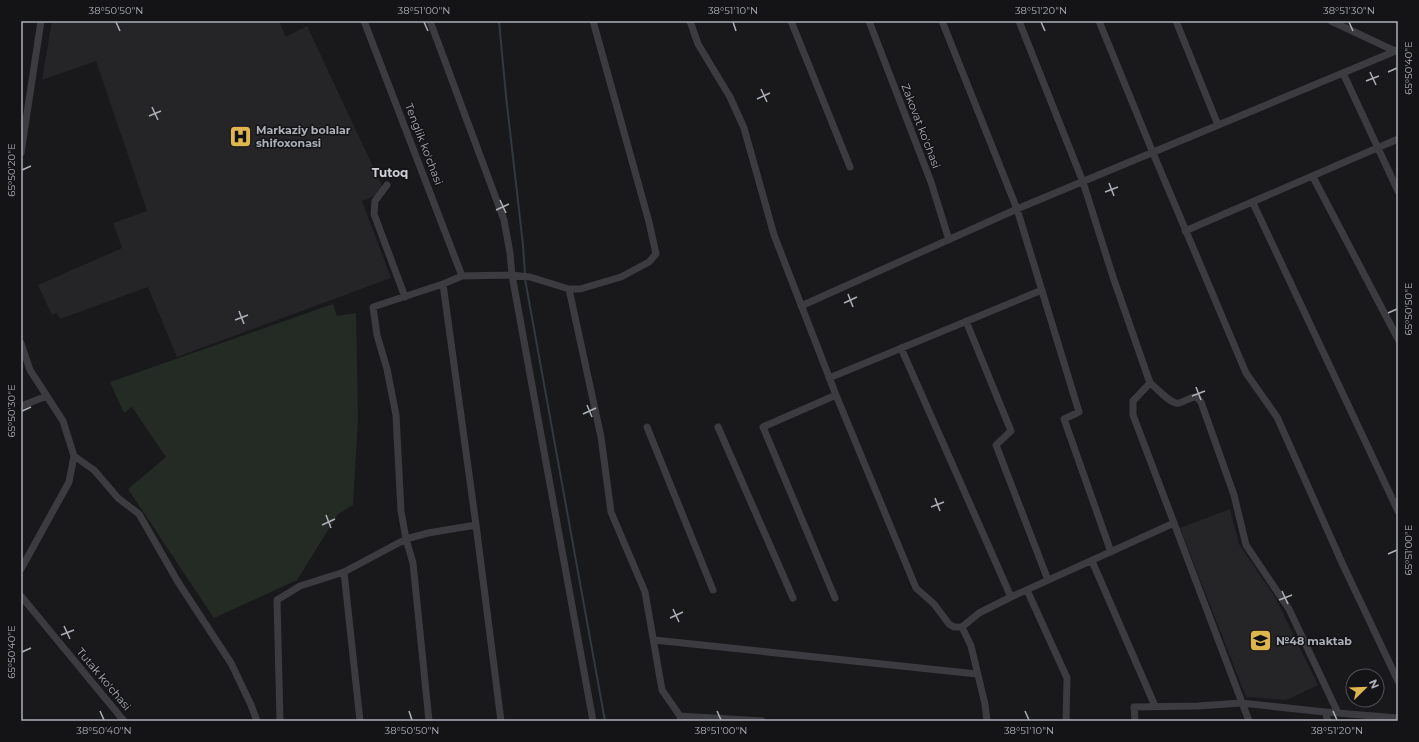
<svg xmlns="http://www.w3.org/2000/svg" width="1419" height="742" font-family="Montserrat,sans-serif">
	<style>
		.built { fill: #252528 }
		.green { fill: #242b25 }
		.lines { fill: none; stroke-linecap: round; stroke-linejoin: round }
		.stream { stroke: #323940; stroke-width: 2 }
		.minor { stroke: #3b3b40; stroke-width: 7 }
		.ticks { fill: none; stroke: #adb0b9; stroke-width: 1.5 }
		.labels { text-anchor: middle; dominant-baseline: central; stroke-width: 3; stroke-linejoin: round; paint-order: stroke }
		.street-label { font-size: 11px; fill: #adb0b9; stroke: #141416 }
		.poi-label { font-size: 11px; font-weight: bold; fill: #adb0b9; stroke: #141416; text-anchor: start }
		.neighbourhood-label { font-size: 12px; font-weight: bold; fill: #cecfd6; stroke: #141416 }
		.neatline { fill: none; stroke: #adb0b9; stroke-width: 1.5 }
		.ticks-label { font-size: 10px; text-anchor: middle; fill: #adb0b9 }
	</style>
	<rect width="100%" height="100%" fill="#19191b"/>
	<!-- built -->
	<path class="built" d="M52,21H279L286,37L307,26L385,192L362,201L391,278L177,357L148,287L60,319L57,313L52,315L38,285L122,248L113,223L147,211L96,61L42,80Z
		M1230,509L1239,544L1275,597L1318,685L1287,700L1246,697L1180,528Z"/>
	<!-- green -->
	<path class="green" d="M333,304L337,316L356,313L358,419L353,505L338,514L297,580L214,618L128,489L166,457L132,407L124,413L110,382Z"/>
	<g class="lines">
		<!-- stream -->
		<path class="stream" d="M499,21L506,96L523,245L525,274
			M525,279L605,721"/>
		<!-- minor -->
		<path class="minor" d="M364,21L462,276
			M430,21L504,220L510,253L512,275L593,721
			M690,21L698,44L730,97L744,128L774,235L836,395L916,588L934,604L949,624L954,627H962L979,613L1011,597L1174,523
			M791,21L850,167
			M869,21L931,182L949,240
			M942,21L1017,209L1079,412L1064,419L1111,552
			M1019,21L1083,182L1113,277L1150,383C1157,388 1171,405 1179,403C1186,401 1190,397 1197,397L1201,402L1234,495L1246,545L1289,609L1338,713
			M1099,21L1153,153L1246,373L1277,417L1343,565L1398,681
			M1176,21L1218,125
			M1331,21L1395,51
			M1343,73L1398,191
			M21,153L41,21
			M1313,177L1398,339
			M387,185L375,201L374,214L405,297
			M1253,203L1398,511
			M1185,231L1398,139
			M443,284L476,525L501,721
			M569,289L601,437L611,512L645,592L662,690L680,716L681,721
			M801,306L1017,209L1398,50
			M966,321L1011,431L996,445L1048,580
			M21,343L30,370L63,421L74,456L69,482L21,569
			M901,348L1011,597
			M829,378L1042,290
			M1150,383L1133,401V415L1249,721
			M21,406L47,396
			M647,427L713,590
			M718,427L793,598
			M74,456L94,470L118,498L139,514L178,582L231,663L251,705L257,721
			M1092,561L1155,706
			M344,572L360,721
			M1027,590L1067,678L1066,721
			M21,596L124,721
			M835,598L763,427L836,395
			M962,627L971,646L985,704L987,721
			M654,640L977,674
			M1325,712L1328,721
			M680,716L762,721
			M280,721L277,600L300,586L344,572L406,539L428,533L476,525
			M429,721L413,563L406,539L401,511L396,415L387,369L377,335L373,307L443,284L462,276L512,275L530,277L569,289H580L621,277L649,262L656,254L649,222L593,21
			M1135,721L1134,707L1198,706L1241,703L1325,712L1398,718"/>
	</g>
	<!-- ticks -->
	<path class="ticks" d="M116,22L120,31M424,22L428,31M733,22L736,31M1041,22L1045,31M1349,22L1353,31M1370,72L1376,85M1388,72L1397,68M1366,81L1379,76M761,89L767,102M757,99L770,93M152,107L158,120M149,116L161,111M22,170L31,166M1109,183L1114,196M1105,192L1118,187M500,200L506,213M496,210L509,204M848,294L853,307M844,303L857,297M239,311L244,324M1388,313L1397,309M235,320L248,315M1196,387L1201,400M1192,396L1205,391M587,405L592,417M22,411L31,407M583,414L596,408M935,498L940,511M931,507L944,502M326,515L331,528M322,525L335,519M1388,554L1397,550M1282,591L1288,604M1279,600L1292,595M673,609L679,622M670,618L683,612M64,626L70,639M61,635L74,630M22,652L31,648M100,711L104,720M409,711L412,720M717,711L721,720M1025,711L1029,720M1333,711L1337,720"/>
	<!-- icons -->
	<defs>
		<symbol id="hospital-square" viewBox="-11 -11 22 22"><rect x="-9" y="-9" width="18" height="18" rx="4" fill="#dfb64e" stroke="#141416"/><path d="M-5-5h3v3.5h4V-5h3V5h-3V1.5h-4V5h-3Z" fill="#111"/></symbol>
		<symbol id="school-square" viewBox="-11 -11 22 22"><rect x="-9" y="-9" width="18" height="18" rx="4" fill="#dfb64e" stroke="#141416"/><path d="M0-5L7-2L0 1L-7-2ZM-4 1L0 2.5L4 1V4Q0 6-4 4Z" fill="#111"/></symbol>
	</defs>
	<g fill-rule="evenodd">
		<use href="#hospital-square" x="228" y="124" width="25" height="25"/>
		<use href="#school-square" x="1248" y="628" width="25" height="25"/>
	</g>
	<g class="labels">
		<!-- street labels -->
		<g class="street-label">
			<text transform="translate(921 126) rotate(69)">Zakovat ko'chasi</text>
			<text transform="translate(424 144) rotate(69)">Tenglik ko'chasi</text>
			<text transform="translate(104 679) rotate(50)">Tutak ko'chasi</text>
		</g>
		<!-- poi labels -->
		<g class="poi-label">
			<text x="256" y="130">Markaziy bolalar<tspan x="256" dy="13">shifoxonasi</tspan></text>
			<text x="1276" y="641">№48 maktab</text>
		</g>
		<!-- neighbourhood labels -->
		<g class="neighbourhood-label">
			<text x="390" y="172">Tutoq</text>
		</g>
	</g>
	<!-- border -->
	<rect width="1419" height="742" fill="none" stroke="#141416" stroke-width="44"/>
	<!-- north arrow -->
	<g transform="translate(1365 688) rotate(67)"><circle r="19" fill="#141416" stroke="#515257"/>
	<path d="M0-3L7 15L0 10L-7 15Z" fill="#dfb64e"/>
	<text y="-6" font-size="11" font-weight="bold" text-anchor="middle" fill="#adb0b9">N</text>
	</g>
	<rect x="22" y="22" width="1375" height="698" class="neatline"/>
	<g class="ticks-label">
		<text x="116" y="14">38°50'50"N</text>
		<text x="424" y="14">38°51'00"N</text>
		<text x="733" y="14">38°51'10"N</text>
		<text x="1041" y="14">38°51'20"N</text>
		<text x="1349" y="14">38°51'30"N</text>
		<text transform="translate(1408 68) rotate(-90)" y="4">65°50'40"E</text>
		<text transform="translate(11 170) rotate(-90)" y="4">65°50'20"E</text>
		<text transform="translate(1408 309) rotate(-90)" y="4">65°50'50"E</text>
		<text transform="translate(11 411) rotate(-90)" y="4">65°50'30"E</text>
		<text transform="translate(1408 550) rotate(-90)" y="4">65°51'00"E</text>
		<text transform="translate(11 652) rotate(-90)" y="4">65°50'40"E</text>
		<text x="104" y="734">38°50'40"N</text>
		<text x="412" y="734">38°50'50"N</text>
		<text x="721" y="734">38°51'00"N</text>
		<text x="1029" y="734">38°51'10"N</text>
		<text x="1337" y="734">38°51'20"N</text>
	</g>
</svg>
